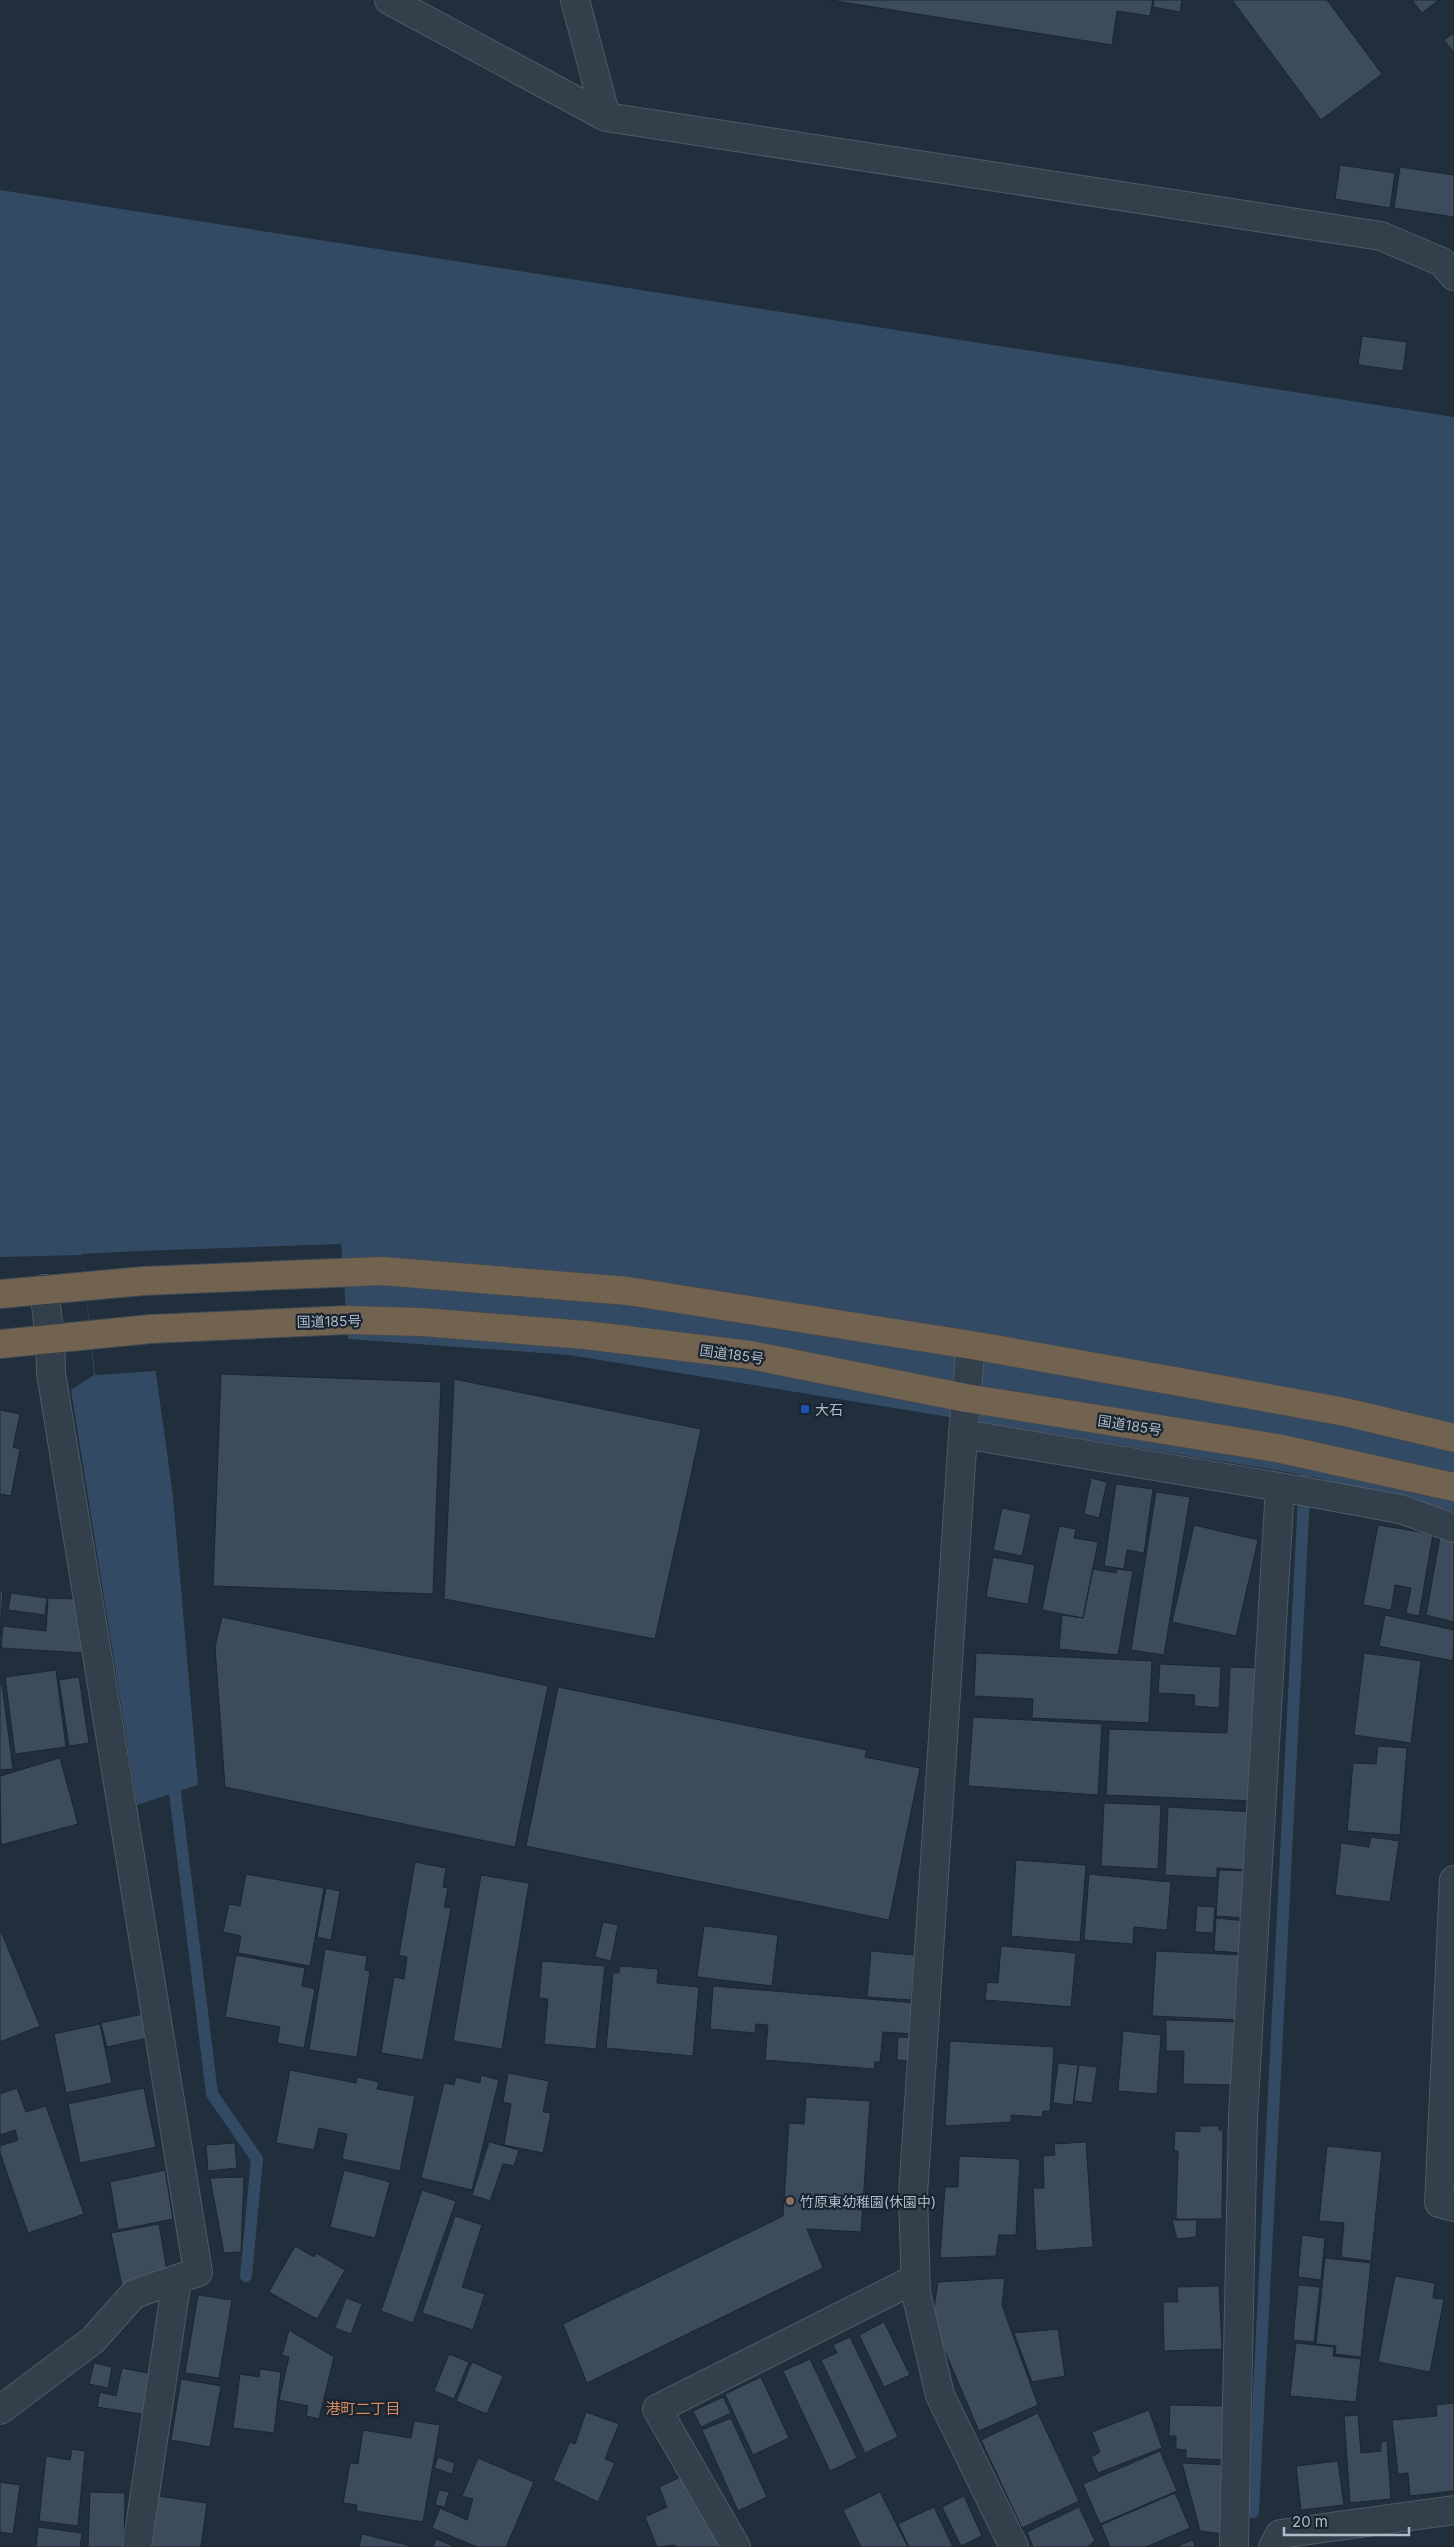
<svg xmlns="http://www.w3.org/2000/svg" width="1454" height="2547" font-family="Inter,'Noto Sans JP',sans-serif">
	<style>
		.water { fill: #334a64 }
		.pier { fill: #212e3b }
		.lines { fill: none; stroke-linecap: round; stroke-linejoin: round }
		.stream { stroke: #334a64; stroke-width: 12 }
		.building { fill: #3c4c5b; stroke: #1c2632 }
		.minor-casing { stroke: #4f5a66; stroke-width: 30 }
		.highway-casing { stroke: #3f4a56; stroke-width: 30 }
		.minor { stroke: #343f4c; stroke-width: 28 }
		.highway { stroke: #726351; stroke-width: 28 }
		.transit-dot { fill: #1a4fb4; stroke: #1a2430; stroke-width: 2 }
		.education-dot { fill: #8d6e63; stroke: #1a2430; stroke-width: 2 }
		.labels { text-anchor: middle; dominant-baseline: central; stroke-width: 4.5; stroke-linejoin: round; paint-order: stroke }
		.street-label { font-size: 14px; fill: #afbac8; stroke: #1a2430 }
		.poi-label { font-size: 14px; fill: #afbac8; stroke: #1a2430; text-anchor: start }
		.neighbourhood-label { font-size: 15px; fill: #da8958; stroke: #1a2430 }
	</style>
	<rect width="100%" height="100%" fill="#212e3b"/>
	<!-- water -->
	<path class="water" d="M0,190L1454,417V1511L1305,1475L569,1355L348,1339L341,1244L139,1251L173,1496L198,1785L137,1805L71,1390L94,1375L82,1255L0,1257Z"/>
	<!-- pier -->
	<path class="pier" d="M139,1251L156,1371L95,1375L82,1254Z"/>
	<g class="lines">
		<!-- stream -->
		<path class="stream" d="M173,1776L212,2094L257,2159L246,2276
			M1253,2512L1305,1475"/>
	</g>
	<!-- building -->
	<path class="building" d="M829,0H1153L1150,16L1117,11L1112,45Z
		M1154,0H1182L1180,12L1153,7Z
		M1232,0H1327L1382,74L1321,120Z
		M1412,0H1439L1422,13Z
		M1454,33V53L1444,40Z
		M1340,165L1395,173L1390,208L1335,199Z
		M1400,167L1454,175V217L1394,208Z
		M1362,336L1407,342L1403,371L1358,365Z
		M221,1374L441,1382L433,1594L213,1586Z
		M454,1379L701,1429L655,1639L444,1599Z
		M0,1410L20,1414L13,1447L20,1449L11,1496L0,1494Z
		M1091,1478L1107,1482L1099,1518L1084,1514Z
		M1116,1484L1153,1489L1144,1553L1127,1550L1124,1569L1104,1566Z
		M1156,1492L1190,1497L1164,1655L1131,1650Z
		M1002,1508L1031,1514L1022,1556L993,1550Z
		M1194,1525L1258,1540L1236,1636L1172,1622Z
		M1378,1525L1433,1534L1419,1616L1406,1613L1411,1588L1395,1585L1391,1610L1363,1605Z
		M1059,1526L1076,1529L1074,1538L1098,1542L1083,1618L1042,1610Z
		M1440,1537L1454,1541V1622L1426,1615Z
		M993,1557L1035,1565L1028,1604L986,1597Z
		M1093,1569L1116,1573L1117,1569L1133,1571L1118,1655L1059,1649L1062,1615L1083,1618Z
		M0,1592H3L0,1636Z
		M11,1593L47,1598L45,1615L8,1610Z
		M48,1598L77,1599L85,1653L1,1648L3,1626L46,1631Z
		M1385,1615L1454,1630L1453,1661L1379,1646Z
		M222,1617L548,1686L515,1847L225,1787L215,1647Z
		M976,1653L1152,1661L1149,1723L1032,1718L1033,1699L974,1696Z
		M1364,1653L1421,1661L1411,1743L1354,1735Z
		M1160,1664L1221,1667L1219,1708L1194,1706L1195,1695L1158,1693Z
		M1230,1667L1261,1668L1256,1801L1106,1795L1109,1729L1227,1733Z
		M56,1670L66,1747L15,1754L5,1677Z
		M79,1677L89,1743L69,1746L59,1680Z
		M0,1684H2L13,1769L0,1770Z
		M558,1687L867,1750L865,1757L920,1768L889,1920L526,1846Z
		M973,1717L1102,1724L1098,1795L968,1786Z
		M1378,1746L1407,1748L1400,1835L1347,1831L1353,1763L1376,1764Z
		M60,1758L78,1824L1,1845L0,1776Z
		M1104,1803L1161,1805L1158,1869L1101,1866Z
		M1168,1807L1253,1812L1250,1870L1217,1868V1878L1165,1875Z
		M1371,1837L1399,1841L1390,1902L1335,1895L1341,1843L1369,1847Z
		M1016,1860L1086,1865L1080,1942L1011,1936Z
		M415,1862L446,1868L443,1887L448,1888L444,1907L451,1908L423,2060L381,2053L394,1977L404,1979L407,1957L399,1955Z
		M1219,1870L1249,1871L1246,1918L1216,1916Z
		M246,1874L324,1888L310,1966L238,1953L241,1936L223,1932L229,1904L240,1906Z
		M1089,1874L1171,1882L1167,1930L1134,1927L1133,1944L1084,1940Z
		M481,1875L529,1883L502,2049L453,2041Z
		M326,1888L340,1891L331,1940L317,1937Z
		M1197,1906L1215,1907L1213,1933L1195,1932Z
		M1216,1918L1246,1921L1243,1953L1214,1951Z
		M603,1922L618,1925L611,1961L595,1957Z
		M704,1926L778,1935L772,1986L697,1977Z
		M0,1929L40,2026L0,2042Z
		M1001,1946L1076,1953L1071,2007L985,2000L987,1982L998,1983Z
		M325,1949L367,1956L365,1970L370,1971L357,2057L309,2050Z
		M871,1951L915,1955L911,2000L867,1997Z
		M1156,1951L1244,1955L1242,2020L1152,2016Z
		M236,1955L305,1968L302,1986L315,1989L304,2048L277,2043L280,2027L225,2017Z
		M542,1961L605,1966L596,2049L544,2044L548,1999L539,1998Z
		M620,1966L658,1969L657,1983L699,1987L693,2056L606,2048L613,1973H619Z
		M713,1986L916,2003L914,2034L883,2032L880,2062H875L874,2069L765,2060L768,2025L756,2024L755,2033L710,2029Z
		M143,2014L147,2038L107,2047L101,2023Z
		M1166,2020L1243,2022L1241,2085L1183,2084L1184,2051H1166Z
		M100,2024L112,2083L66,2093L54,2034Z
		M1123,2031L1161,2035L1157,2094L1118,2091Z
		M898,2037L916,2038L915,2061L897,2060Z
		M950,2041L1054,2047L1050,2111H1043L1042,2117L1011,2115V2122L945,2126Z
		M1058,2063L1078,2065L1073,2105L1053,2103Z
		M1079,2065L1097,2067L1092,2103L1074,2101Z
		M290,2070L356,2083L357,2077L379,2082L377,2089L415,2096L400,2171L342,2159L347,2134L319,2128L314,2150L276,2143Z
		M508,2073L549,2081L543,2112L551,2113L543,2153L504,2145L511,2104L503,2102Z
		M481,2075L499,2080L472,2190L421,2178L444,2083L454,2085L456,2077L480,2083Z
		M17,2088L26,2112L46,2106L84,2214L28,2233L0,2153V2146L18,2140L15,2130L0,2135V2094Z
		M144,2088L156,2147L80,2163L68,2104Z
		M806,2097L870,2101L861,2232L807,2229L823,2268L587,2383L563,2324L783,2216L789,2123L804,2124Z
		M1200,2126H1219V2130H1223L1222,2219H1176L1178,2151H1174L1175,2131L1200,2132Z
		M489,2142L519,2150L514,2166L503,2164L490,2201L472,2195Z
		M1086,2142L1093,2247L1036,2251L1033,2188H1044L1043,2156L1055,2155L1054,2144Z
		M235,2143L237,2168L208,2171L206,2145Z
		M1327,2146L1382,2152L1371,2261L1341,2257L1344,2223L1319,2221Z
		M959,2156L1020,2159L1016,2235H999L996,2256L940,2258L945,2187H958Z
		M165,2170L173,2219L118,2230L110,2182Z
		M344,2170L390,2182L375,2238L330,2227Z
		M244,2177L241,2252L224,2253L210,2178Z
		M422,2190L456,2201L413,2323L381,2311Z
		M455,2216L482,2225L462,2287L485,2294L473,2330L422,2313Z
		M1172,2220H1197L1196,2237L1177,2239Z
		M159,2224L168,2277L122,2286L111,2233Z
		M1302,2235L1325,2238L1321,2280L1298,2277Z
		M295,2246L314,2257L316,2253L345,2270L317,2319L269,2292Z
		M1325,2258L1371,2263L1361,2357L1335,2354L1336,2346L1316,2344Z
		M1395,2276L1435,2283L1433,2298L1444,2299L1430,2372L1378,2362Z
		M1005,2278L1002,2305L1038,2405L979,2431L932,2321L938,2282Z
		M1298,2285L1320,2287L1314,2342L1293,2340Z
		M1219,2286L1222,2349L1164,2351L1163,2302H1178L1177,2287Z
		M198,2295L232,2300L219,2378L185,2373Z
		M346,2298L362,2304L351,2334L335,2328Z
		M884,2322L910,2375L884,2387L859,2335Z
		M1058,2329L1065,2376L1032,2382L1014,2333Z
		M289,2330L334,2357L319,2419L306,2416L308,2406L279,2400L289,2357L282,2355Z
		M850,2337L898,2437L865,2453L821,2360L837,2353L833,2345Z
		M1296,2343L1334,2347L1333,2356L1361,2359L1356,2402L1290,2396Z
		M449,2354L469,2362L454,2399L434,2391Z
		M810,2359L857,2458L830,2471L783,2371Z
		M472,2362L503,2376L487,2414L456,2401Z
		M94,2363L112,2367L108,2388L89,2384Z
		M122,2368L157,2375L148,2415L97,2407L100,2392L116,2396Z
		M260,2369L281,2372L274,2433L233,2428L240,2374L259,2377Z
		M761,2377L789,2438L753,2455L725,2394Z
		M181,2379L221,2386L210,2447L171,2440Z
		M723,2397L731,2413L701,2427L693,2411Z
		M1454,2403V2491L1410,2496L1408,2473L1398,2474L1392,2420L1437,2416L1436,2405Z
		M1170,2405L1228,2406L1227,2460L1186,2458V2450L1176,2449V2436H1169Z
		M1149,2410L1162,2448L1098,2473L1091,2457L1100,2452L1092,2432Z
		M586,2412L619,2424L605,2459L615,2463L598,2502L553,2480L570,2442L575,2444Z
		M1038,2413L1079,2501L1022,2528L981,2440Z
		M1358,2415L1361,2453L1381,2451V2442L1387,2441L1391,2499L1350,2503L1344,2416Z
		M731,2418L767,2497L738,2511L702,2430Z
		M414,2421L440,2425L423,2522L356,2511L357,2505L343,2503L350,2463L358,2464L363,2430L411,2438Z
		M72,2449L85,2451L78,2526L39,2521L46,2456L70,2460Z
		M1160,2451L1177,2491L1100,2524L1083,2484Z
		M438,2457L455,2463L452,2474L434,2468Z
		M478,2458L534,2482L506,2547H477L432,2528L440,2508L467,2520L473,2499L462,2496Z
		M1338,2461L1344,2505L1301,2510L1296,2466Z
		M1182,2463L1227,2465L1224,2534L1200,2531Z
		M683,2476L696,2492L720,2547H676L675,2545L657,2547L645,2517L667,2507L659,2487Z
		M0,2482L20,2485L13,2534L0,2532Z
		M439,2490L449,2492L445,2507L435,2505Z
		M90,2492L125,2493L124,2547H88Z
		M880,2492L908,2547H861L843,2510Z
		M1175,2493L1190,2528L1146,2547H1110L1101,2525Z
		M157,2496L207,2503L201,2547H149Z
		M964,2496L982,2536L961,2546L942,2507Z
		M934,2507L953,2547H909L898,2524Z
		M1079,2507L1095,2541L1087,2547H1033L1027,2532Z
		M38,2527L82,2533L80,2547H36Z
		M362,2534L411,2546L410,2547H359Z
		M436,2539L456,2547H433Z
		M1193,2540L1195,2547H1175Z"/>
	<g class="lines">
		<defs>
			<path id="minor" d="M389,0L606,117L1381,236L1442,262L1454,276
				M575,0L606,117
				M971,1345L963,1434L913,2194L916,2293L940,2395L1014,2547
				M963,1434L1280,1487L1400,1509L1454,1528
				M1454,1880L1439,2203L1454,2207
				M0,2410L93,2340L134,2294L198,2272L51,1373L50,1338L44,1289
				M137,2547L177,2279
				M736,2547L657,2409L915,2279
				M1234,2547L1243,2117L1280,1487
				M1273,2547L1280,2534L1454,2510"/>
			<path id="highway" d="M0,1294L143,1281L382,1271L628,1291L971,1345L1180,1382L1345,1412L1454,1438
				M0,1344L150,1329L347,1320L422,1322L585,1335L750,1355L966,1398L1277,1448L1454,1487"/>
		</defs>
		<!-- minor casing -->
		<use href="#minor" class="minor-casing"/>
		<!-- highway casing -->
		<use href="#highway" class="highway-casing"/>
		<!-- minor -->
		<use href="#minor" class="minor"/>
		<!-- highway -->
		<use href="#highway" class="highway"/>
	</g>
	<!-- markers -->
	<rect class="transit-dot" x="800" y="1404" width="10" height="10" rx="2.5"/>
	<circle class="education-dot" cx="790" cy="2201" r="5"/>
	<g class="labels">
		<!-- street labels -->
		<g class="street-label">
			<text transform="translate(329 1321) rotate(-1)">国道185号</text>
			<text transform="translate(732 1354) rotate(8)">国道185号</text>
			<text transform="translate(1130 1425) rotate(9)">国道185号</text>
		</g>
		<!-- poi labels -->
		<g class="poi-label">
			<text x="815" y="1409">大石</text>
			<text x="800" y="2201">竹原東幼稚園(休園中)</text>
		</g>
		<!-- neighbourhood labels -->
		<g class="neighbourhood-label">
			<text x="363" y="2408">港町二丁目</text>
		</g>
	</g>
	<!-- scale -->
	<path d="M1284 2527v8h125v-8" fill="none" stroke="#afbac8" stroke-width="2.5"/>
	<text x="1292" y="2527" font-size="15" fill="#afbac8" stroke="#1a2430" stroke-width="4" paint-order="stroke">20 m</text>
</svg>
